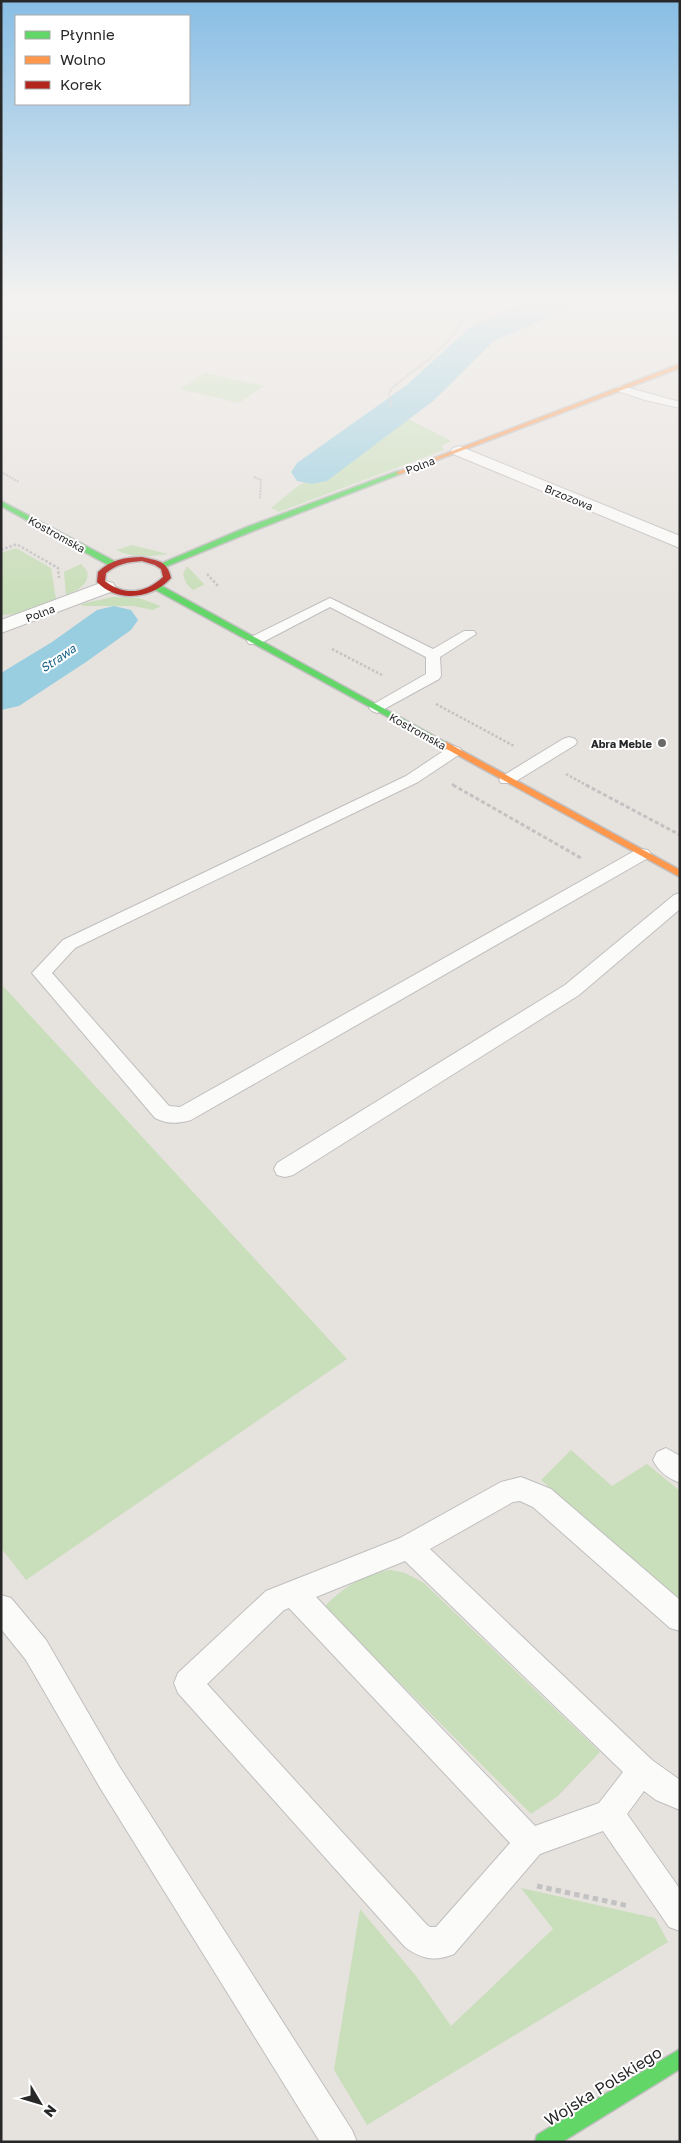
<svg xmlns="http://www.w3.org/2000/svg" width="681" height="2143" font-family="'Golos Text',sans-serif">
	<style>
		.green { fill: #c9deba }
		.water { fill: #99cee0 }
		.lines { fill: none; stroke-linecap: round; stroke-linejoin: round }
		.river { fill: #99cee0; fill-rule: evenodd }
		.lane-casing { stroke: #c0bfbf; stroke-width: 2 }
		.street-casing { stroke: #c0bfbf; stroke-width: 2 }
		.fast-casing { stroke: #c0bfbf; stroke-width: 3 }
		.slow-casing { stroke: #c0bfbf; stroke-width: 3 }
		.jam-casing { stroke: #c0bfbf; stroke-width: 3 }
		.path-far3 { stroke: #c3c2c2; stroke-width: 2; stroke-dasharray: 2 1; stroke-linecap: butt }
		.path-far2 { stroke: #c3c2c2; stroke-width: 2.5; stroke-dasharray: 2.5 2; stroke-linecap: butt }
		.path-far1 { stroke: #c3c2c2; stroke-width: 3; stroke-dasharray: 4 2.5; stroke-linecap: butt }
		.path { stroke: #c3c2c2; stroke-width: 5; stroke-dasharray: 5.5 4; stroke-linecap: butt }
		.lane { fill: #fbfbfa; fill-rule: evenodd }
		.street { fill: #fbfbfa; fill-rule: evenodd }
		.fast { fill: #63d668; fill-rule: evenodd }
		.slow { fill: #ff974d; fill-rule: evenodd }
		.jam { fill: #b3261e; fill-rule: evenodd }
		.poi-dot { fill: #6a6968; stroke: #fff; stroke-width: 2 }
		.labels { text-anchor: middle; dominant-baseline: central; stroke-width: 4; stroke-linejoin: round; paint-order: stroke }
		.far-street-label { font-size: 11px; fill: #282828; stroke: #fff }
		.far-poi-label { font-size: 11px; font-weight: bold; fill: #282828; stroke: #fff; text-anchor: end }
		.far-water-label { font-size: 12px; font-style: italic; fill: #1b648a; stroke: #fff }
		.near-street-label { font-size: 16px; fill: #282828; stroke: #fff }
	</style>
	<rect width="100%" height="100%" fill="#e6e2de"/>
	<!-- green -->
	<path class="green" d="M205,373L264,386L239,403L180,389Z
		M402,416L451,441L441,446L444,450L279,512L271,508L294,489Z
		M132,545L168,554C151,557 132,558 116,550Z
		M16,548L51,568L56,599L15,614L2,615L1,553Z
		M81,564L87,571C90,585 77,590 66,595L64,572Z
		M187,566L204,584V585L193,590L186,583L183,574Z
		M113,597L139,598L161,606L153,610L133,606H83L81,604Z
		M3,986L347,1359L26,1580L1,1548Z
		M571,1450L612,1486L647,1464L680,1491V1603L541,1480Z
		M391,1570L405,1573L424,1583L600,1752L558,1796L531,1814L324,1607C344,1587 363,1574 391,1570Z
		M521,1888L655,1918L668,1942L367,2125L334,2070L360,1909L416,1976L451,2026L553,1929Z"/>
	<!-- water -->
	<path class="water" d="M111,618L121,620L81,648L65,643L77,641Z"/>
	<g class="lines">
		<!-- river -->
		<path class="river" d="M531,300H577L572,307L494,341L433,401L327,481L312,484L297,481L291,472L297,463L407,385L470,327Z
			M114,606L131,610L138,620L131,630L86,662L19,706L1,710V673L52,642L97,610Z"/>
		<defs>
			<path id="lane" d="M622,386L680,402V408L645,400L618,391L616,389L618,387Z
				M330,598L433,649L464,631H474L476,634L440,657L441,676L439,679L377,713L372,711L369,708L372,705L426,674V657L330,607L259,644H249L247,641L249,638Z
				M569,737L575,739L577,742L575,745L513,783H501L499,780L501,777L563,739Z
				M454,746L460,748L462,751L460,754L418,782L75,948L52,973L169,1106L180,1107L636,850L642,849L648,850L651,854L648,858L191,1120C177,1124 168,1124 155,1118L32,973L63,940L406,776L448,748Z
				M680,893V909L579,995L293,1175L285,1177L277,1175L274,1169L277,1163L565,985L674,895Z
				M666,1448L680,1456V1483C668,1478 659,1472 653,1460L657,1452Z
				M521,1477L551,1489L680,1600V1631L670,1628L533,1507L520,1501L513,1502L430,1549L652,1760L680,1780V1810L656,1800L644,1791L627,1814L680,1889V1931L669,1927L603,1831L540,1854L454,1954C435,1962 421,1959 405,1947L178,1693L174,1683L178,1673L266,1591L400,1538L501,1482ZM405,1561L623,1772L599,1803L535,1826L316,1597ZM289,1608L510,1843L436,1927H430L427,1925L207,1684L284,1610Z
				M1,1595L11,1598L46,1640L119,1766L352,2130L357,2142H320L99,1786L26,1660L1,1629Z"/>
			<path id="street" d="M459,446L680,536V548L453,454L451,451L453,448Z
				M106,581L113,583L115,587L113,591L1,633V620Z"/>
			<path id="fast" d="M398,471L400,472V474L253,531L165,567L158,565L247,527Z
				M1,501L116,562L117,564L110,566L1,506Z
				M154,585H160L450,745L446,748L443,747L154,589Z
				M680,2049V2069L562,2142H535L537,2135Z"/>
			<path id="slow" d="M680,364V368L400,474L395,473Z
				M446,742L680,870V877L443,747L442,745Z"/>
			<path id="jam" d="M142,557C158,561 167,560 171,578C152,599 117,603 97,582L98,572C110,560 126,557 142,557ZM142,561L155,565L161,569L163,577C145,594 124,596 105,581L106,573C117,564 128,562 142,561Z"/>
		</defs>
		<!-- lane casing -->
		<use href="#lane" class="lane-casing"/>
		<!-- street casing -->
		<use href="#street" class="street-casing"/>
		<!-- fast casing -->
		<use href="#fast" class="fast-casing"/>
		<!-- slow casing -->
		<use href="#slow" class="slow-casing"/>
		<!-- jam casing -->
		<use href="#jam" class="jam-casing"/>
		<!-- path-far3 -->
		<path class="path-far3" d="M79,300L100,308
			M1,336L10,337
			M391,407L389,394L392,388C423,362 461,342 469,300
			M1,472L19,482
			M254,477L261,480L260,499"/>
		<!-- path-far2 -->
		<path class="path-far2" d="M18,545L58,568L59,578
			M1,550L17,544
			M207,574L219,587
			M332,649L382,675
			M436,704L514,746
			M566,774L588,786
			M452,784L455,786"/>
		<!-- path-far1 -->
		<path class="path-far1" d="M453,785L581,858
			M586,785L680,835"/>
		<!-- path -->
		<path class="path" d="M537,1886L629,1906"/>
		<!-- lane -->
		<use href="#lane" class="lane"/>
		<!-- street -->
		<use href="#street" class="street"/>
		<!-- fast -->
		<use href="#fast" class="fast"/>
		<!-- slow -->
		<use href="#slow" class="slow"/>
		<!-- jam -->
		<use href="#jam" class="jam"/>
	</g>
	<!-- sky -->
	<linearGradient id="sky" x2="0" y2="1"><stop stop-color="#88bee5"/><stop offset="0.5" stop-color="#f4f2f0"/><stop offset="1" stop-color="#f4f2f0" stop-opacity="0"/></linearGradient>
	<rect width="681" height="600" fill="url(#sky)"/>
	<!-- markers -->
	<circle class="poi-dot" cx="662" cy="743" r="5"/>
	<g class="labels">
		<!-- far-street labels -->
		<g class="far-street-label">
			<text transform="translate(420 465) rotate(-21)">Polna</text>
			<text transform="translate(569 497) rotate(22)">Brzozowa</text>
			<text transform="translate(57 534) rotate(29)">Kostromska</text>
			<text transform="translate(40 613) rotate(-21)">Polna</text>
			<text transform="translate(418 731) rotate(29)">Kostromska</text>
		</g>
		<!-- far-poi labels -->
		<g class="far-poi-label">
			<text x="652" y="743">Abra Meble</text>
		</g>
		<!-- far-water labels -->
		<g class="far-water-label">
			<text transform="translate(58 658) rotate(-34)">Strawa</text>
		</g>
		<!-- near-street labels -->
		<g class="near-street-label">
			<text transform="translate(603 2086) rotate(-32)">Wojska Polskiego</text>
		</g>
	</g>
	<!-- border -->
	<rect width="681" height="2143" fill="none" stroke="#282828" stroke-width="5"/>
	<!-- legend -->
	<rect x="15" y="15" width="175" height="90" fill="#ffffff" stroke="#a9a9a9"/>
	<rect x="25" y="31" width="25" height="8" fill="#63d668" stroke="#a9a9a9"/>
	<text x="60" y="40" font-size="15" fill="#282828">Płynnie</text>
	<rect x="25" y="56" width="25" height="8" fill="#ff974d" stroke="#a9a9a9"/>
	<text x="60" y="65" font-size="15" fill="#282828">Wolno</text>
	<rect x="25" y="81" width="25" height="8" fill="#b3261e" stroke="#a9a9a9"/>
	<text x="60" y="90" font-size="15" fill="#282828">Korek</text>
	<!-- north arrow -->
	<g transform="translate(40 2103) rotate(128)" stroke="#ffffff" stroke-width="4" paint-order="stroke">
	<path d="M0-4L9 19L0 12L-9 19Z" fill="#282828"/>
	<text y="-8" font-size="14" font-weight="bold" text-anchor="middle" fill="#282828">N</text>
	</g>
</svg>
